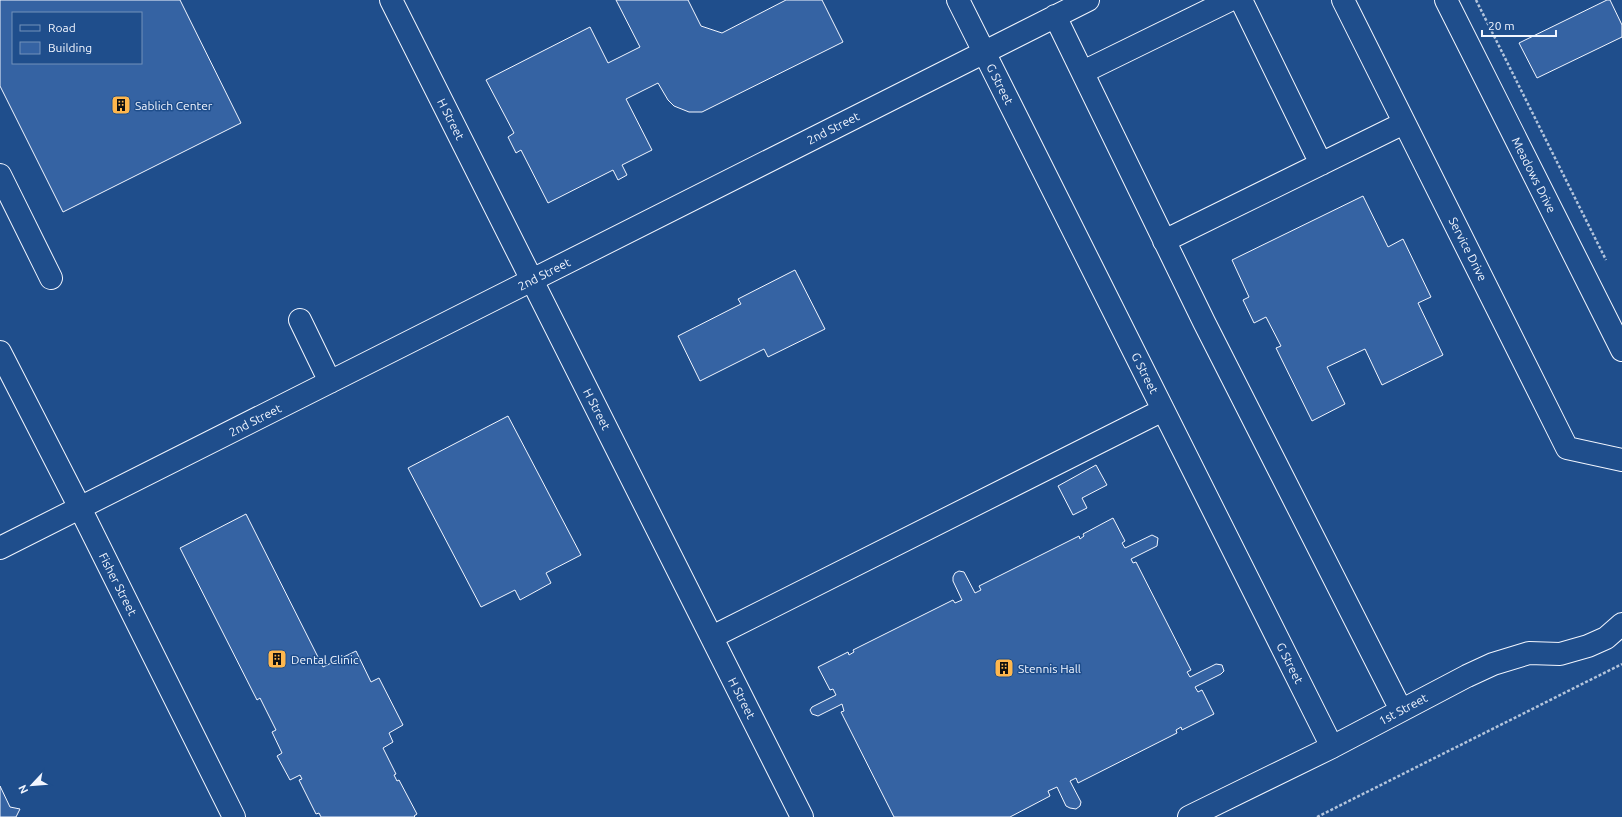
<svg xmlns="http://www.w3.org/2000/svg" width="1622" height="817" font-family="Ubuntu,sans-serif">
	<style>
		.building { fill: #3563a3; stroke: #f2f6ff; fill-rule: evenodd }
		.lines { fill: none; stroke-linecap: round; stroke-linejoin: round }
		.minor-casing { stroke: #f2f6ff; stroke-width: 24 }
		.path { stroke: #b3c4dc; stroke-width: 2.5; stroke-dasharray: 3 2; stroke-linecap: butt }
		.minor { stroke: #1f4e8c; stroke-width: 22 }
		.labels { text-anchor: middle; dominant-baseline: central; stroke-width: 3; stroke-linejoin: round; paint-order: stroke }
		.street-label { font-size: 12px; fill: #f2f6ff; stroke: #1f4e8c }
		.poi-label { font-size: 12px; fill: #f2f6ff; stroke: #1f4e8c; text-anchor: start }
	</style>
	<rect width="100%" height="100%" fill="#1f4e8c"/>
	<!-- building -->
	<path class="building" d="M0,0H180L241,123L63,212L0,86ZM13,13H141V63H13Z
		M616,0H688L701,26L722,33L786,0H822L843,42L702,112H689L674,106L668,100L658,83L626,99L652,150L622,165L627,175L618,180L613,170L548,203L521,150L516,153L508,137L514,133L486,80L590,27L608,63L640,47Z
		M1607,0H1610L1622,25V37L1537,78L1519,43Z
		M1363,196L1388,247L1403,239L1431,297L1418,303L1443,355L1382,385L1365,349L1327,367L1345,404L1312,421L1276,348L1281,346L1266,317L1254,323L1243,300L1249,297L1232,260Z
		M795,270L825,329L768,357L764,349L700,381L678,336L741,304L738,299Z
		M508,416L581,555L546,573L551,583L520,600L515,590L481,607L408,468Z
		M1096,465L1107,485L1082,498L1087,508L1073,515L1058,486Z
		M246,514L323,667L356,651L371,682L379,678L403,725L389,733L393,742L383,748L396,774L394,775L397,781L399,780L417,814L414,816L415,817H321L319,813L316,814L299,780L302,779L300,775L290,780L277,756L282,753L272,732L276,730L260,698L257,700L180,548Z
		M1113,518L1125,541L1122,543L1125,548L1152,535L1158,538L1157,546L1131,559L1133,563L1136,562L1191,670L1187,672L1190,677L1216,664L1222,665L1224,671L1221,674L1195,687L1198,692L1202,690L1214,714L1182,730L1181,727L1176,730L1177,733L1078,783L1076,778L1070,781L1081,802L1080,806L1076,809L1070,808L1066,806L1057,787L1048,791L1050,796L1010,817H894L841,712L844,711L842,704L818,716L812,714L810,710L812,707L836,695L833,689L830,690L818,667L848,652L849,655L854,652L853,650L953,600L955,603L962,600L953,581V577L955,573L959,571L964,572L975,593L981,590L979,586L1079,536L1080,539L1084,536L1083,534Z
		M0,786L10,807L20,809L16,817H0Z"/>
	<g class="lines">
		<defs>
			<path id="minor" d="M391,0L802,817
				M958,0L1332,747
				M1241,0L1321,164
				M1343,0L1567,448L1622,460
				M1446,0L1622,350
				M1055,16L1204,322L1401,710
				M1083,72L1230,0
				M0,175L51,278
				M1164,241L1404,123
				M300,320L330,382
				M0,352L80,508L234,817
				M0,548L1088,0
				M712,637L1163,410
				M1189,817L1332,747L1467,676L1493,664L1529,653L1560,654L1588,646L1606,638L1622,624"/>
		</defs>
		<!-- minor casing -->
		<use href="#minor" class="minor-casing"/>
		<!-- path -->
		<path class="path" d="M1476,0L1606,260
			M1317,817L1622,664"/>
		<!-- minor -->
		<use href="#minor" class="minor"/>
	</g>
	<!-- icons -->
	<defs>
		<symbol id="building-square" viewBox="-11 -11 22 22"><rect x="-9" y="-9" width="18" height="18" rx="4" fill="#ffb74d" stroke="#1f4e8c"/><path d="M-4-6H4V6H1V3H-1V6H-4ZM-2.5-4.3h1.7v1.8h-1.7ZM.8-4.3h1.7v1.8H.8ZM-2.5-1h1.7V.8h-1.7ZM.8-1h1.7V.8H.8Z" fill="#111"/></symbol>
	</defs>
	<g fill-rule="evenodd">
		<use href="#building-square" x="110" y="94" width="22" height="22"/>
		<use href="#building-square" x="266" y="648" width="22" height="22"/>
		<use href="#building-square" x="993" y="657" width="22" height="22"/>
	</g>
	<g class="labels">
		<!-- street labels -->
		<g class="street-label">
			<text transform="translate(1000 84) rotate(63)">G Street</text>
			<text transform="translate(451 119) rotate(63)">H Street</text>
			<text transform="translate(833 128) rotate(-27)">2nd Street</text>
			<text transform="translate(1534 175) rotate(63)">Meadows Drive</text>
			<text transform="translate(1468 249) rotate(63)">Service Drive</text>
			<text transform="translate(544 274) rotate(-27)">2nd Street</text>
			<text transform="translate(1145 373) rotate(63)">G Street</text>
			<text transform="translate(597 409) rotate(63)">H Street</text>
			<text transform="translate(255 420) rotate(-27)">2nd Street</text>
			<text transform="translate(118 584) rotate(63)">Fisher Street</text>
			<text transform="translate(1290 663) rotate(63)">G Street</text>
			<text transform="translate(742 698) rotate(63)">H Street</text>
			<text transform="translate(1403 709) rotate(-28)">1st Street</text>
		</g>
		<!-- poi labels -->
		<g class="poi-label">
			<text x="135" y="105">Sablich Center</text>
			<text x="291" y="659">Dental Clinic</text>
			<text x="1018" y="668">Stennis Hall</text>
		</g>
	</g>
	<!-- legend -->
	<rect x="12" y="12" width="130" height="52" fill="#1f4e8c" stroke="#7391ba"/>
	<rect x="20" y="25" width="20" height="6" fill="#1f4e8c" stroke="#7391ba"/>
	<text x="48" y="32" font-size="12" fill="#f2f6ff">Road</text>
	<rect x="20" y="42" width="20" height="12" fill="#3563a3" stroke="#7391ba"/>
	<text x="48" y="52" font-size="12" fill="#f2f6ff">Building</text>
	<!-- north arrow -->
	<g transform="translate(32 785) rotate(244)" stroke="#1f4e8c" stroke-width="3" paint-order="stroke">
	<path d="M0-3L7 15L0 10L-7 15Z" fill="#f2f6ff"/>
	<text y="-6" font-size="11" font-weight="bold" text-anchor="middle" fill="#f2f6ff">N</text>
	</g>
	<!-- scale -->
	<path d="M1482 30v6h74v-6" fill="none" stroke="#f2f6ff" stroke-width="2"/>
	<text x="1488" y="30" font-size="12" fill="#f2f6ff" stroke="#1f4e8c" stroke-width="3" paint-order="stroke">20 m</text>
</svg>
